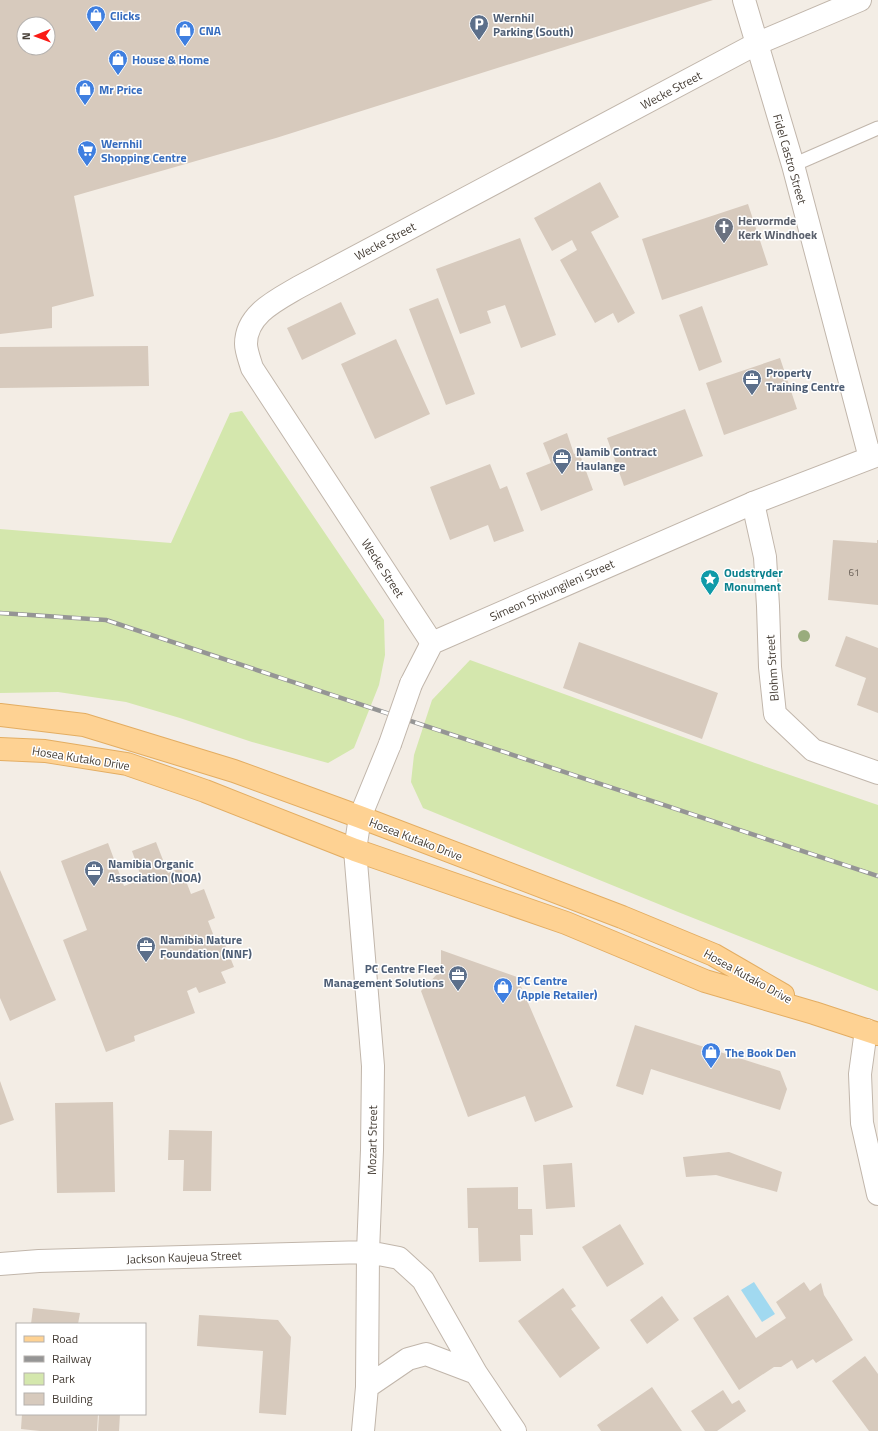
<svg xmlns="http://www.w3.org/2000/svg" width="878" height="1431" font-family="'Titillium Web',sans-serif">
	<style>
		.green { fill: #d4e7ad }
		.water { fill: #a1d9f0 }
		.building { fill: #d7cabd; fill-rule: evenodd }
		.lines { fill: none; stroke-linecap: round; stroke-linejoin: round }
		.service-casing { stroke: #c1b6ab; stroke-width: 15 }
		.minor-casing { stroke: #c1b6ab; stroke-width: 24 }
		.tertiary-casing { stroke: #c1b6ab; stroke-width: 24 }
		.primary-casing { stroke: #e3ad62; stroke-width: 24 }
		.service { stroke: #fff; stroke-width: 13 }
		.minor { stroke: #fff; stroke-width: 22 }
		.tertiary { stroke: #fff; stroke-width: 22 }
		.primary { stroke: #fed293; stroke-width: 22 }
		.rail-casing { stroke: #959595; stroke-width: 4.5 }
		.rail { stroke: #fff; stroke-width: 3; stroke-dasharray: 9; stroke-linecap: butt }
		.tertiary-bridge-casing { stroke: #c1b6ab; stroke-width: 24; stroke-linecap: butt }
		.tertiary-bridge { stroke: #fff; stroke-width: 22 }
		.tree { fill: #99ac7d }
		.labels { text-anchor: middle; dominant-baseline: central; stroke-width: 3; stroke-linejoin: round; paint-order: stroke }
		.number-label { font-size: 10px; fill: #6a6057 }
		.shop-label { font-size: 12px; font-weight: bold; fill: #366cbe; stroke: #fff; text-anchor: start }
		.service-label { font-size: 12px; font-weight: bold; fill: #4e5e75; stroke: #fff; text-anchor: start }
		.street-label { font-size: 12px; fill: #453d35; stroke: #fff }
		.worship-label { font-size: 12px; font-weight: bold; fill: #5b616d; stroke: #fff; text-anchor: start }
		.culture-label { font-size: 12px; font-weight: bold; fill: #0d838f; stroke: #fff; text-anchor: start }
	</style>
	<rect width="100%" height="100%" fill="#f3ede5"/>
	<!-- green -->
	<path class="green" d="M242,411L384,620L385,655L379,685L354,748L328,763L252,742L180,718L126,702L58,692L0,693V529L171,543L230,413Z
		M470,660L755,763L878,805V991L678,912L423,808L411,782L414,755L432,700Z"/>
	<!-- water -->
	<path class="water" d="M754,1282L775,1314L762,1322L741,1290Z"/>
	<!-- building -->
	<path class="building" d="M0,0H713L276,138L74,196L94,296L52,307V328L0,334ZM24,24H48V48H24Z
		M600,182L619,217L591,232L635,313L618,323L613,313L595,323L560,260L577,250L572,240L552,251L534,218Z
		M748,204L768,265L662,300L642,239Z
		M520,238L556,335L521,348L505,305L487,311L491,323L460,334L436,269Z
		M438,298L475,394L446,405L409,309Z
		M341,302L356,334L302,360L287,328Z
		M702,306L722,362L699,371L679,315Z
		M396,339L430,414L375,439L341,364Z
		M148,346L149,386L0,388V347Z
		M780,358L797,409L724,435L706,383Z
		M685,409L703,456L624,486L607,438Z
		M567,433L574,454L579,452L593,490L541,511L526,473L551,463L543,443Z
		M490,464L500,489L507,486L524,531L494,542L488,525L450,540L430,487Z
		M833,540L877,543V540H878V605L828,600Z
		M846,636L878,648V713L857,705L866,678L835,666Z
		M579,642L718,693L702,739L563,688Z
		M156,842L168,873L181,868L191,894L204,889L215,918L208,921L217,944L224,942L234,967L221,972L226,983L199,993L196,987L187,991L195,1013L134,1036L135,1041L106,1052L63,940L87,930L61,861L108,843L124,886L142,879L132,851Z
		M0,870L56,1000L10,1021L0,998Z
		M441,950L517,977L573,1107L535,1122L525,1096L468,1117L421,991L441,970Z
		M635,1025L780,1071L787,1089L780,1110L651,1069L643,1095L616,1086Z
		M0,1081L14,1120L0,1125Z
		M113,1102L115,1192L57,1193L55,1103Z
		M169,1130L212,1131L211,1191H183L184,1160H168Z
		M729,1152L782,1172L777,1192L716,1175L686,1177L683,1157Z
		M572,1163L575,1207L546,1209L543,1165Z
		M518,1187V1209H532L533,1235H520L521,1261L479,1262L478,1228H468L467,1188Z
		M620,1224L644,1264L607,1287L582,1247Z
		M804,1282L810,1291L821,1283L824,1295L853,1340L816,1363L813,1359L797,1369L792,1360L781,1367H774L739,1390L693,1318L728,1295L756,1338L786,1318L776,1302Z
		M563,1288L576,1306L571,1309L600,1348L560,1378L518,1321Z
		M662,1296L679,1320L647,1344L630,1320Z
		M33,1308L80,1313L78,1324H31Z
		M199,1315L278,1320L291,1337L286,1415L259,1413L263,1351L197,1346Z
		M865,1356L878,1374V1431H869L832,1381Z
		M652,1387L682,1431H601L597,1425Z
		M723,1390L732,1404L739,1400L746,1411L717,1431H705L691,1411Z
		M22,1414H98L97,1431H40L21,1429Z
		M99,1414H120L119,1431H98Z"/>
	<g class="lines">
		<defs>
			<path id="service" d="M793,165L878,128"/>
			<path id="minor" d="M753,503L765,557L768,606L770,667L775,714L813,750L878,773
				M432,643L252,368C250,361 246,351 246,344C246,314 277,300 299,287L756,44L860,0
				M355,850L373,1066L372,1150L368,1252L367,1387L363,1431
				M866,1030L860,1074L862,1123L878,1194
				M0,1264L39,1261L368,1252L399,1258L423,1280L476,1373L515,1431
				M367,1387L408,1359L426,1354L476,1373"/>
			<path id="tertiary" d="M744,0L793,165L870,458
				M411,684L432,643L753,503L878,455
				M355,850L360,817L390,744"/>
			<path id="primary" d="M0,715L84,725L234,771L360,817L622,917L714,955L783,995
				M0,749L45,751L127,764L205,791L355,850L566,923L705,981L814,1013L878,1034"/>
		</defs>
		<!-- service casing -->
		<use href="#service" class="service-casing"/>
		<!-- minor casing -->
		<use href="#minor" class="minor-casing"/>
		<!-- tertiary casing -->
		<use href="#tertiary" class="tertiary-casing"/>
		<!-- primary casing -->
		<use href="#primary" class="primary-casing"/>
		<!-- service -->
		<use href="#service" class="service"/>
		<!-- minor -->
		<use href="#minor" class="minor"/>
		<!-- tertiary -->
		<use href="#tertiary" class="tertiary"/>
		<!-- primary -->
		<use href="#primary" class="primary"/>
		<defs>
			<path id="rail" d="M0,613L106,620L878,876"/>
		</defs>
		<!-- rail casing -->
		<use href="#rail" class="rail-casing"/>
		<!-- rail -->
		<use href="#rail" class="rail"/>
		<defs>
			<path id="tertiary-bridge" d="M390,744L411,684"/>
		</defs>
		<!-- tertiary-bridge casing -->
		<use href="#tertiary-bridge" class="tertiary-bridge-casing"/>
		<!-- tertiary-bridge -->
		<use href="#tertiary-bridge" class="tertiary-bridge"/>
	</g>
	<!-- trees -->
	<circle class="tree" cx="804" cy="636" r="6"/>
	<!-- icons -->
	<defs>
		<symbol id="shop-pin" viewBox="-11 -11 22 30"><path d="M0 17L-7.5 6A9.5 9.5 0 1 1 7.5 6Z" fill="#3f7fe0" stroke="#fff"/><path d="M-5-2.5h2.3a2.7 3.5 0 0 1 5.4 0H5L5.5 6h-11ZM-1.5-2.5h3a1.5 2.3 0 0 0-3 0Z" fill="#fff"/></symbol>
		<symbol id="parking-pin" viewBox="-11 -11 22 30"><path d="M0 17L-7.5 6A9.5 9.5 0 1 1 7.5 6Z" fill="#5c6f8a" stroke="#fff"/><path d="M-3.5-5.5H1a3.5 3.5 0 0 1 0 7H-1V5.5H-3.5ZM-1-3.4V-.6H.8a1.4 1.4 0 0 0 0-2.8Z" fill="#fff"/></symbol>
		<symbol id="supermarket-pin" viewBox="-11 -11 22 30"><path d="M0 17L-7.5 6A9.5 9.5 0 1 1 7.5 6Z" fill="#3f7fe0" stroke="#fff"/><path d="M-6-5.5h2.5l.6 2H6L4.5 2H-2.5L-4.4-4H-6ZM-1.5 3.2a1.3 1.3 0 1 0 .1 0ZM3 3.2a1.3 1.3 0 1 0 .1 0Z" fill="#fff"/></symbol>
		<symbol id="church-pin" viewBox="-11 -11 22 30"><path d="M0 17L-7.5 6A9.5 9.5 0 1 1 7.5 6Z" fill="#6b7280" stroke="#fff"/><path d="M-1.2-6h2.4v3.5h3.3v2.4h-3.3V6h-2.4V-.1h-3.3v-2.4h3.3Z" fill="#fff"/></symbol>
		<symbol id="office-pin" viewBox="-11 -11 22 30"><path d="M0 17L-7.5 6A9.5 9.5 0 1 1 7.5 6Z" fill="#5c6f8a" stroke="#fff"/><path d="M-6-3h4V-5.5h4V-3h4V5H-6ZM-1-4.5V-3h2v-1.5ZM-6 0V1H6V0Z" fill="#fff"/></symbol>
		<symbol id="sight-pin" viewBox="-11 -11 22 30"><path d="M0 17L-7.5 6A9.5 9.5 0 1 1 7.5 6Z" fill="#0f9aa8" stroke="#fff"/><path d="M0-6L1.8-2.2L6-1.7L2.9 1.2L3.7 5.4L0 3.3L-3.7 5.4L-2.9 1.2L-6-1.7L-1.8-2.2Z" fill="#fff"/></symbol>
	</defs>
	<g fill-rule="evenodd">
		<use href="#shop-pin" x="85" y="4" width="22" height="30"/>
		<use href="#parking-pin" x="468" y="13" width="22" height="30"/>
		<use href="#shop-pin" x="174" y="19" width="22" height="30"/>
		<use href="#shop-pin" x="107" y="48" width="22" height="30"/>
		<use href="#shop-pin" x="74" y="78" width="22" height="30"/>
		<use href="#supermarket-pin" x="76" y="139" width="22" height="30"/>
		<use href="#church-pin" x="713" y="216" width="22" height="30"/>
		<use href="#office-pin" x="741" y="368" width="22" height="30"/>
		<use href="#office-pin" x="551" y="447" width="22" height="30"/>
		<use href="#sight-pin" x="699" y="568" width="22" height="30"/>
		<use href="#office-pin" x="83" y="859" width="22" height="30"/>
		<use href="#office-pin" x="135" y="935" width="22" height="30"/>
		<use href="#office-pin" x="447" y="964" width="22" height="30"/>
		<use href="#shop-pin" x="492" y="976" width="22" height="30"/>
		<use href="#shop-pin" x="700" y="1041" width="22" height="30"/>
	</g>
	<g class="labels">
		<!-- number labels -->
		<g class="number-label">
			<text x="854" y="572">61</text>
		</g>
		<!-- shop labels -->
		<g class="shop-label">
			<text x="110" y="15">Clicks</text>
			<text x="199" y="30">CNA</text>
			<text x="132" y="59">House &amp; Home</text>
			<text x="99" y="89">Mr Price</text>
			<text x="101" y="143">Wernhil<tspan x="101" dy="14">Shopping Centre</tspan></text>
			<text x="517" y="980">PC Centre<tspan x="517" dy="14">(Apple Retailer)</tspan></text>
			<text x="725" y="1052">The Book Den</text>
		</g>
		<!-- service labels -->
		<g class="service-label">
			<text x="493" y="17">Wernhil<tspan x="493" dy="14">Parking (South)</tspan></text>
			<text x="766" y="372">Property<tspan x="766" dy="14">Training Centre</tspan></text>
			<text x="576" y="451">Namib Contract<tspan x="576" dy="14">Haulange</tspan></text>
			<text x="108" y="863">Namibia Organic<tspan x="108" dy="14">Association (NOA)</tspan></text>
			<text x="160" y="939">Namibia Nature<tspan x="160" dy="14">Foundation (NNF)</tspan></text>
			<text x="444" y="968" text-anchor="end">PC Centre Fleet<tspan x="444" dy="14">Management Solutions</tspan></text>
		</g>
		<!-- street labels -->
		<g class="street-label">
			<text transform="translate(671 90) rotate(-28)">Wecke Street</text>
			<text transform="translate(790 159) rotate(74)">Fidel Castro Street</text>
			<text transform="translate(385 241) rotate(-28)">Wecke Street</text>
			<text transform="translate(383 568) rotate(57)">Wecke Street</text>
			<text transform="translate(552 590) rotate(-24)">Simeon Shixungileni Street</text>
			<text transform="translate(772 668) rotate(-94)">Blohm Street</text>
			<text transform="translate(81 758) rotate(9)">Hosea Kutako Drive</text>
			<text transform="translate(416 839) rotate(21)">Hosea Kutako Drive</text>
			<text transform="translate(748 976) rotate(29)">Hosea Kutako Drive</text>
			<text transform="translate(372 1140) rotate(-89)">Mozart Street</text>
			<text transform="translate(184 1257) rotate(-2)">Jackson Kaujeua Street</text>
		</g>
		<!-- worship labels -->
		<g class="worship-label">
			<text x="738" y="220">Hervormde<tspan x="738" dy="14">Kerk Windhoek</tspan></text>
		</g>
		<!-- culture labels -->
		<g class="culture-label">
			<text x="724" y="572">Oudstryder<tspan x="724" dy="14">Monument</tspan></text>
		</g>
	</g>
	<!-- legend -->
	<rect x="16" y="1323" width="130" height="92" fill="#ffffff" stroke="#b5b1ae"/>
	<rect x="24" y="1336" width="20" height="6" fill="#fed293" stroke="#b5b1ae"/>
	<text x="52" y="1343" font-size="12" fill="#453d35">Road</text>
	<rect x="24" y="1356" width="20" height="6" fill="#959595" stroke="#b5b1ae"/>
	<text x="52" y="1363" font-size="12" fill="#453d35">Railway</text>
	<rect x="24" y="1373" width="20" height="12" fill="#d4e7ad" stroke="#b5b1ae"/>
	<text x="52" y="1383" font-size="12" fill="#453d35">Park</text>
	<rect x="24" y="1393" width="20" height="12" fill="#d7cabd" stroke="#b5b1ae"/>
	<text x="52" y="1403" font-size="12" fill="#453d35">Building</text>
	<!-- north arrow -->
	<g transform="translate(36 36) rotate(269)"><circle r="19" fill="#ffffff" stroke="#b5b1ae"/>
	<path d="M0-3L7 15L0 10L-7 15Z" fill="#fa1b15"/>
	<text y="-6" font-size="11" font-weight="bold" text-anchor="middle" fill="#453d35">N</text>
	</g>
</svg>
